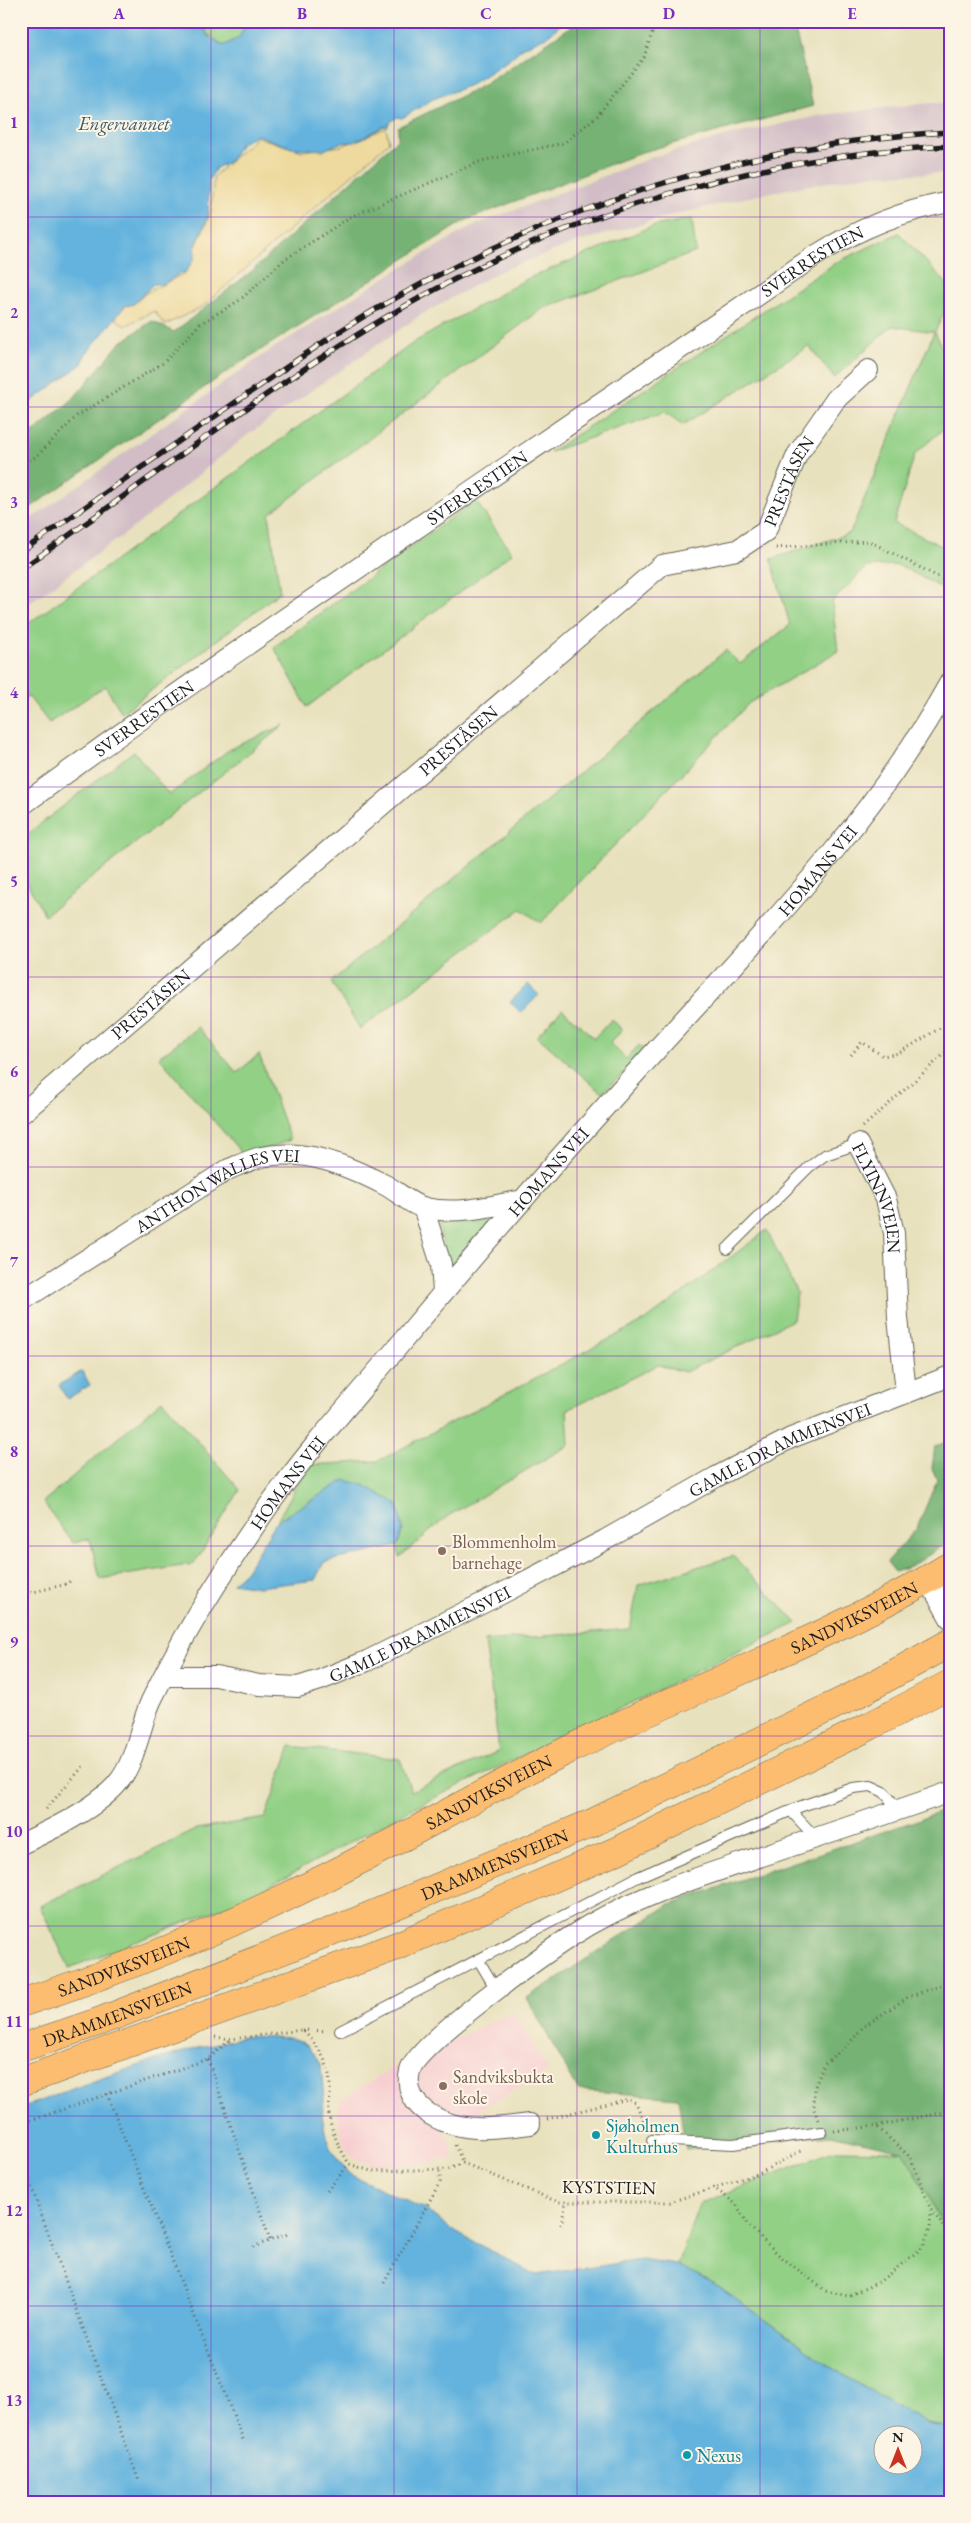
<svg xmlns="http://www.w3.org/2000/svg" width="971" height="2523" font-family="'EB Garamond',serif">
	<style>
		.built { fill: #f7cfd1 }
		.industrial { fill: #d2bdc6 }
		.green { fill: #92d086; stroke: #577651 }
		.forest { fill: #75b273; stroke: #486748 }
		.sand { fill: #eeda9e; stroke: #857b5d }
		.water { fill: #63b3de; stroke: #40687d; fill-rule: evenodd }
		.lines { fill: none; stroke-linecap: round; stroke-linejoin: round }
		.lane-casing { stroke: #636154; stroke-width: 12 }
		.street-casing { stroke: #636154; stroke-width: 22 }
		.primary-casing { stroke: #636154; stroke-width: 29 }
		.highway-casing { stroke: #636154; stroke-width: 29 }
		.path { stroke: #636154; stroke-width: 3; stroke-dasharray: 1 4; stroke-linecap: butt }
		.lane { stroke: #fff; stroke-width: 10 }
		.street { stroke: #fff; stroke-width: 20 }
		.primary { stroke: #fcbd6f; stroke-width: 28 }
		.highway { stroke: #fcbd6f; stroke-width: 28 }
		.rail-casing { stroke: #1c1c1c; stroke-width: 5.5 }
		.rail { stroke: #fcf5e5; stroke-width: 4; stroke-dasharray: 11; stroke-linecap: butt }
		.grid { fill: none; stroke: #7b2cbf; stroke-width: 1; stroke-opacity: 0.55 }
		.education-dot { fill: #8d6e63; stroke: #fcf5e5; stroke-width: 2 }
		.culture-dot { fill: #0f9aa8; stroke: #fcf5e5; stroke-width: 2 }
		.labels { text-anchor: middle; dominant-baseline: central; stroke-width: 4; stroke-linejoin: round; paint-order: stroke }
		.street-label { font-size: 18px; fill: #1c1c1c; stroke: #fcf5e5 }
		.education-label { font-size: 18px; fill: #785e54; stroke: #fcf5e5; text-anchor: start }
		.culture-label { font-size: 18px; fill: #0d838f; stroke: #fcf5e5; text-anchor: start }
		.water-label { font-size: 19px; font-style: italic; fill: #38586a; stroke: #fcf5e5 }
		.neatline { fill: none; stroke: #7b2cbf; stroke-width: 2 }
		.grid-label { font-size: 16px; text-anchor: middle; font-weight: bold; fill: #7b2cbf }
	</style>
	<rect width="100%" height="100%" fill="#fcf5e5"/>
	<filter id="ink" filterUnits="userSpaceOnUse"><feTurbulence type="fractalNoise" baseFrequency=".02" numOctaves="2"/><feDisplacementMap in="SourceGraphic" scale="10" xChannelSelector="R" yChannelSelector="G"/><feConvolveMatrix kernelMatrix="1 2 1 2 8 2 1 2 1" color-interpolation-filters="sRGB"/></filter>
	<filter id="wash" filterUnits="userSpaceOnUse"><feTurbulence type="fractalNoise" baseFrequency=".0096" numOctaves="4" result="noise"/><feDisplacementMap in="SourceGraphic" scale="20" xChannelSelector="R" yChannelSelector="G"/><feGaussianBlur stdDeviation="1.12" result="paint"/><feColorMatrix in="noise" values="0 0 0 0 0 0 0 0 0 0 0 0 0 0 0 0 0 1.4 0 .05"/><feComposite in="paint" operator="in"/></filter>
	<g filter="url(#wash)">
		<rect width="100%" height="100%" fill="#e8e1bd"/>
		<!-- built -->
		<path class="built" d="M513,2012L549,2071L443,2130L449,2138L453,2156L449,2160L401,2165L370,2164L352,2157L343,2144L337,2118L340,2100L402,2063Z"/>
		<!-- industrial -->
		<path class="industrial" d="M929,103H950V173L868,175L771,192L669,216L578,242L500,271L419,316L246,436L137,525L21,609V526L269,351L395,271L472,226L656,156L732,135L822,115Z"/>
		<!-- green -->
		<path class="green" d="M202,21H247L239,38L223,46L212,36L207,35Z
			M692,219L696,252L542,309L269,514L280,592L122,713L105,686L49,723L28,696L21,700V629L416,341L527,279L653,226Z
			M899,233L950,287V300L935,332L950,366V423L915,454L894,523L950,550V592L898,565L866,567L832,602L838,651L749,703L541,923L521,909L360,1029L331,982L726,650L740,664L790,625L771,559L850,533L934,332L892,326L834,378L809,346L683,425L665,412L550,452L837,262Z
			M475,500L512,553L307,707L274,647Z
			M284,725L45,915L21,873V839L134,751L169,795L230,749Z
			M562,1009L594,1038L612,1019L622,1030L610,1043L626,1059L639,1045L647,1052L602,1093L537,1036Z
			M198,1027L237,1073L259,1054L290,1140L245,1157L159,1057Z
			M507,1214L449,1276L438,1219Z
			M767,1230L797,1293L793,1320L685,1372L658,1365L567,1410L569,1445L448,1516L400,1557L397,1546L403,1529L397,1504L363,1485L345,1480L277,1521L308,1465L378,1461L649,1318Z
			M162,1400L240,1490L194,1564L100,1579L90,1539L73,1543L43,1502Z
			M733,1556L797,1623L411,1809L245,1899L69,1968L40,1906L197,1829L265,1818L291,1746L400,1759L411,1791L499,1751L485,1641L630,1629L638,1585Z
			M835,2150L902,2151L928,2194L950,2241V2428L927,2424L832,2368L720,2287L678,2265L699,2204Z"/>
		<!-- forest -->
		<path class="forest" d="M579,21H793L813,106L642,152L464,221L237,365L21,514V442L72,400L120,343L152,321L174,332L252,271L398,139V127L484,85Z
			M950,1441V1541L912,1566L895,1572L887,1562L917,1528L937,1480L932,1468L935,1446Z
			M950,1809V2241L928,2194L902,2151L831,2135L686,2149L678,2098L578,2090L527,1998L670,1904Z"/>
		<!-- sand -->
		<path class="sand" d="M386,128L389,142L202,307L165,325L154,311L125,326L115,318L125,306L134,304L146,293L185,273L211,211L214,176L257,137L302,151L342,146Z"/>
		<!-- water -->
		<path class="water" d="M21,21H202L207,35L223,46L239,38L247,21H565L546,37L523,47L510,59L470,85L433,99L402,118L397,117L388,124V127L384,126L365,137L354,142L340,143L324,150L292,148L257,135L241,143L230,161L216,168L209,180L208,218L195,247V258L185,273L182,272L164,284H153L134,304L125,306L85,355L82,364L21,409Z
			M528,984L539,995L521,1013L510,1002Z
			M82,1371L90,1385L67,1399L59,1385Z
			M345,1480L364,1485L397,1504L403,1529L397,1546L324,1562L315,1580L258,1587L232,1583L245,1572L277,1521Z
			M250,2036L291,2038L299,2041L308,2047L321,2065L324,2100L322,2115L325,2133L330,2148L349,2174L424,2209L457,2233L536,2275L641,2260L678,2265L720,2287L832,2368L927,2424L950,2428V2502H21V2108C96,2080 171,2051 250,2036ZM884,2436H914V2466H884Z"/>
	</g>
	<g filter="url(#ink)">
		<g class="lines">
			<defs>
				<path id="lane" d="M727,1249L809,1167L825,1155L858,1144
					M791,1811L816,1838
					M478,1959L497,1991
					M340,2031L638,1877L799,1807L853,1788L871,1786L884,1792L899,1810
					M652,2140L733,2144L822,2132"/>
				<g id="street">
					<path id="s1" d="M21,806C280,616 550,440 813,257C856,230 900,211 950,202"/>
					<path id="s2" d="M21,1114L662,565L737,550L766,531L797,455L836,399L868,370"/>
					<path id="s3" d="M858,1144L886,1199L894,1233L898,1318L906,1392"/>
					<path d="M423,1207L441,1264L443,1292"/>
					<path id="s4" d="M21,1301L229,1169C239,1165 250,1160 261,1157C306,1148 346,1165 385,1185C397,1191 411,1205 425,1208C457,1215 492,1206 523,1200"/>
					<path d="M928,1579L950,1618"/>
					<path id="s5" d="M166,1676H216L259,1685L298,1687L320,1680L367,1661L503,1593L605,1540L716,1477L791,1438L950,1376"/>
					<path id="s6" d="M21,1844C51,1830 95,1809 117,1784C136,1762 139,1728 151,1701C183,1634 229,1562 272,1501C310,1448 354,1399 396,1349C481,1246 569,1146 659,1047C764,932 874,820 950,682"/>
					<path d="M530,2124C494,2129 456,2134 425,2111C412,2101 406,2087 410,2071C415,2045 543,1955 570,1937C623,1902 684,1882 744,1862C813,1839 882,1816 950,1792"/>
				</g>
				<g id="primary">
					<path id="s7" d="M21,2003C126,1969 228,1927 327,1877C407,1837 484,1791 564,1752C692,1688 827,1640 950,1566"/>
				</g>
				<g id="highway">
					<path id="s8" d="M21,2048L98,2022L360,1920L592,1823L855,1695L950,1643"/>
					<path d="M21,2082L397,1946L616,1851L870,1726L950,1684"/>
				</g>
			</defs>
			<!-- lane casing -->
			<use href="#lane" class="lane-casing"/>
			<!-- street casing -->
			<use href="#street" class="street-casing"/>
			<!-- primary casing -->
			<use href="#primary" class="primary-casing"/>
			<!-- highway casing -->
			<use href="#highway" class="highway-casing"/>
			<!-- path -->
			<path class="path" d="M21,466L37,456L77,416L163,363L200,324L240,300L284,260L350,217L481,161L564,143L597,116L644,57L656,21
				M776,548L869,541L950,583
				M851,1055L862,1042L883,1056L899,1053L940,1028
				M863,1127L950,1049
				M21,1595L67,1584L71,1580
				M46,1809L85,1764
				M302,2030L327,2031
				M215,2037L231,2039L302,2030C319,2046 330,2063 330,2087C331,2096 328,2105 329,2114C331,2133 340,2148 349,2164L371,2171L449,2169L463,2163L558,2202H670L760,2173L802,2150
				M208,2059L270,2240
				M107,2094L244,2442
				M547,2119L628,2099L636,2103L646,2127
				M818,2120L814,2109V2089L824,2064L848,2045L863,2027L908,1997L950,1982
				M21,2124L208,2059L230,2040
				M877,2126L950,2111
				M834,2131L876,2126L911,2158L931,2210L950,2234
				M455,2145L463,2163
				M21,2159L139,2481
				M713,2187L736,2204L749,2226L780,2256L826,2291L848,2296L879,2282L923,2247L930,2228L931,2210
				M327,2191L349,2164
				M561,2225L566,2202
				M253,2247L288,2234
				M384,2283L440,2182V2169
				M21,2491L25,2502"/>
			<!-- lane -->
			<use href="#lane" class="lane"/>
			<!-- street -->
			<use href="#street" class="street"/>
			<!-- primary -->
			<use href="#primary" class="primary"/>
			<!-- highway -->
			<use href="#highway" class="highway"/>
			<defs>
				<path id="rail" d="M21,552C98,498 174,444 252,391C292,364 331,335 373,311C549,208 746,143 950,132
					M21,569C147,482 268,386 400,309C566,213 758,155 950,146"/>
			</defs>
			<!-- rail casing -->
			<use href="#rail" class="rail-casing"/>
			<!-- rail -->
			<use href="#rail" class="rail"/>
		</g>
	</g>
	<!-- grid -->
	<path class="grid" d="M211,21V2502M394,21V2502M577,21V2502M760,21V2502M21,217H950M21,407H950M21,597H950M21,787H950M21,977H950M21,1167H950M21,1356H950M21,1546H950M21,1736H950M21,1926H950M21,2116H950M21,2306H950"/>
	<!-- markers -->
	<g class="education-dot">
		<circle cx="442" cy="1551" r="5"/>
		<circle cx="443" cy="2086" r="5"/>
	</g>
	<g class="culture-dot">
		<circle cx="596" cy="2135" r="5"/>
		<circle cx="687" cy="2455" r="5"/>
	</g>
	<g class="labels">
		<!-- street labels -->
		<g class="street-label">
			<text stroke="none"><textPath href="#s1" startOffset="961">SVERRESTIEN</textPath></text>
			<text stroke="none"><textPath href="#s2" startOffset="1010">PRESTÅSEN</textPath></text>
			<text stroke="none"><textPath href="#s1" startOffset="556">SVERRESTIEN</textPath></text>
			<text stroke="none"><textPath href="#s1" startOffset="151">SVERRESTIEN</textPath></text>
			<text stroke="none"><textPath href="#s2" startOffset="575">PRESTÅSEN</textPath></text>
			<text stroke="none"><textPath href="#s6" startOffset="1272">HOMANS VEI</textPath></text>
			<text stroke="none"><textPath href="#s2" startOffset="170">PRESTÅSEN</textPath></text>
			<text stroke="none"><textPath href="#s6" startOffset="868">HOMANS VEI</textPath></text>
			<text stroke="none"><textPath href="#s4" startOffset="228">ANTHON WALLES VEI</textPath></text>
			<text stroke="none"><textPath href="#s3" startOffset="58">FLYINNVEIEN</textPath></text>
			<text stroke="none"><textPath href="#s5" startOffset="671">GAMLE DRAMMENSVEI</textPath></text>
			<text stroke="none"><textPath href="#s6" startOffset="462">HOMANS VEI</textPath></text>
			<text stroke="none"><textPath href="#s7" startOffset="919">SANDVIKSVEIEN</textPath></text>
			<text stroke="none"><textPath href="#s5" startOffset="266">GAMLE DRAMMENSVEI</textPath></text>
			<text stroke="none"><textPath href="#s7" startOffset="514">SANDVIKSVEIEN</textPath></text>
			<text stroke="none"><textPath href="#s8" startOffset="508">DRAMMENSVEIEN</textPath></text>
			<text stroke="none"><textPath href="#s7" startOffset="109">SANDVIKSVEIEN</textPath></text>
			<text stroke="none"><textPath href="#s8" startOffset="102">DRAMMENSVEIEN</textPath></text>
			<text transform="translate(609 2187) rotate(1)">KYSTSTIEN</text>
		</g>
		<!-- education labels -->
		<g class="education-label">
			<text x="452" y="1541">Blommenholm<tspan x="452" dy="21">barnehage</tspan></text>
			<text x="453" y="2076">Sandviksbukta<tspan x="453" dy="21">skole</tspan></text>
		</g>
		<!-- culture labels -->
		<g class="culture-label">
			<text x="606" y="2125">Sjøholmen<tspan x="606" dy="21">Kulturhus</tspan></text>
			<text x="697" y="2455">Nexus</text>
		</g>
		<!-- water labels -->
		<g class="water-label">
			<text x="124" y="123">Engervannet</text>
		</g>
	</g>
	<!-- margin -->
	<rect width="971" height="2523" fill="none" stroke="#fcf5e5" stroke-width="55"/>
	<!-- north arrow -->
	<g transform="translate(898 2450)"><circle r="24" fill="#fcf5e5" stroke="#a29e95"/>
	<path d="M0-4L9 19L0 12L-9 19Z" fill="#c8321e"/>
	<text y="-8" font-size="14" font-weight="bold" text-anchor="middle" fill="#1c1c1c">N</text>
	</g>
	<rect x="28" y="28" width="916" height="2468" class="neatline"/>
	<g class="grid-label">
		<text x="119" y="19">A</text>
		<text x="302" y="19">B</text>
		<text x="486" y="19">C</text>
		<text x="669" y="19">D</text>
		<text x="852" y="19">E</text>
		<text x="14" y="128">1</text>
		<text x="14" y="318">2</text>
		<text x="14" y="508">3</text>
		<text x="14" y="698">4</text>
		<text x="14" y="887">5</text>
		<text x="14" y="1077">6</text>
		<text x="14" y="1267">7</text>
		<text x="14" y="1457">8</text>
		<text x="14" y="1647">9</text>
		<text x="14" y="1837">10</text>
		<text x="14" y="2027">11</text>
		<text x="14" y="2216">12</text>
		<text x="14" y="2406">13</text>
	</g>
</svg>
